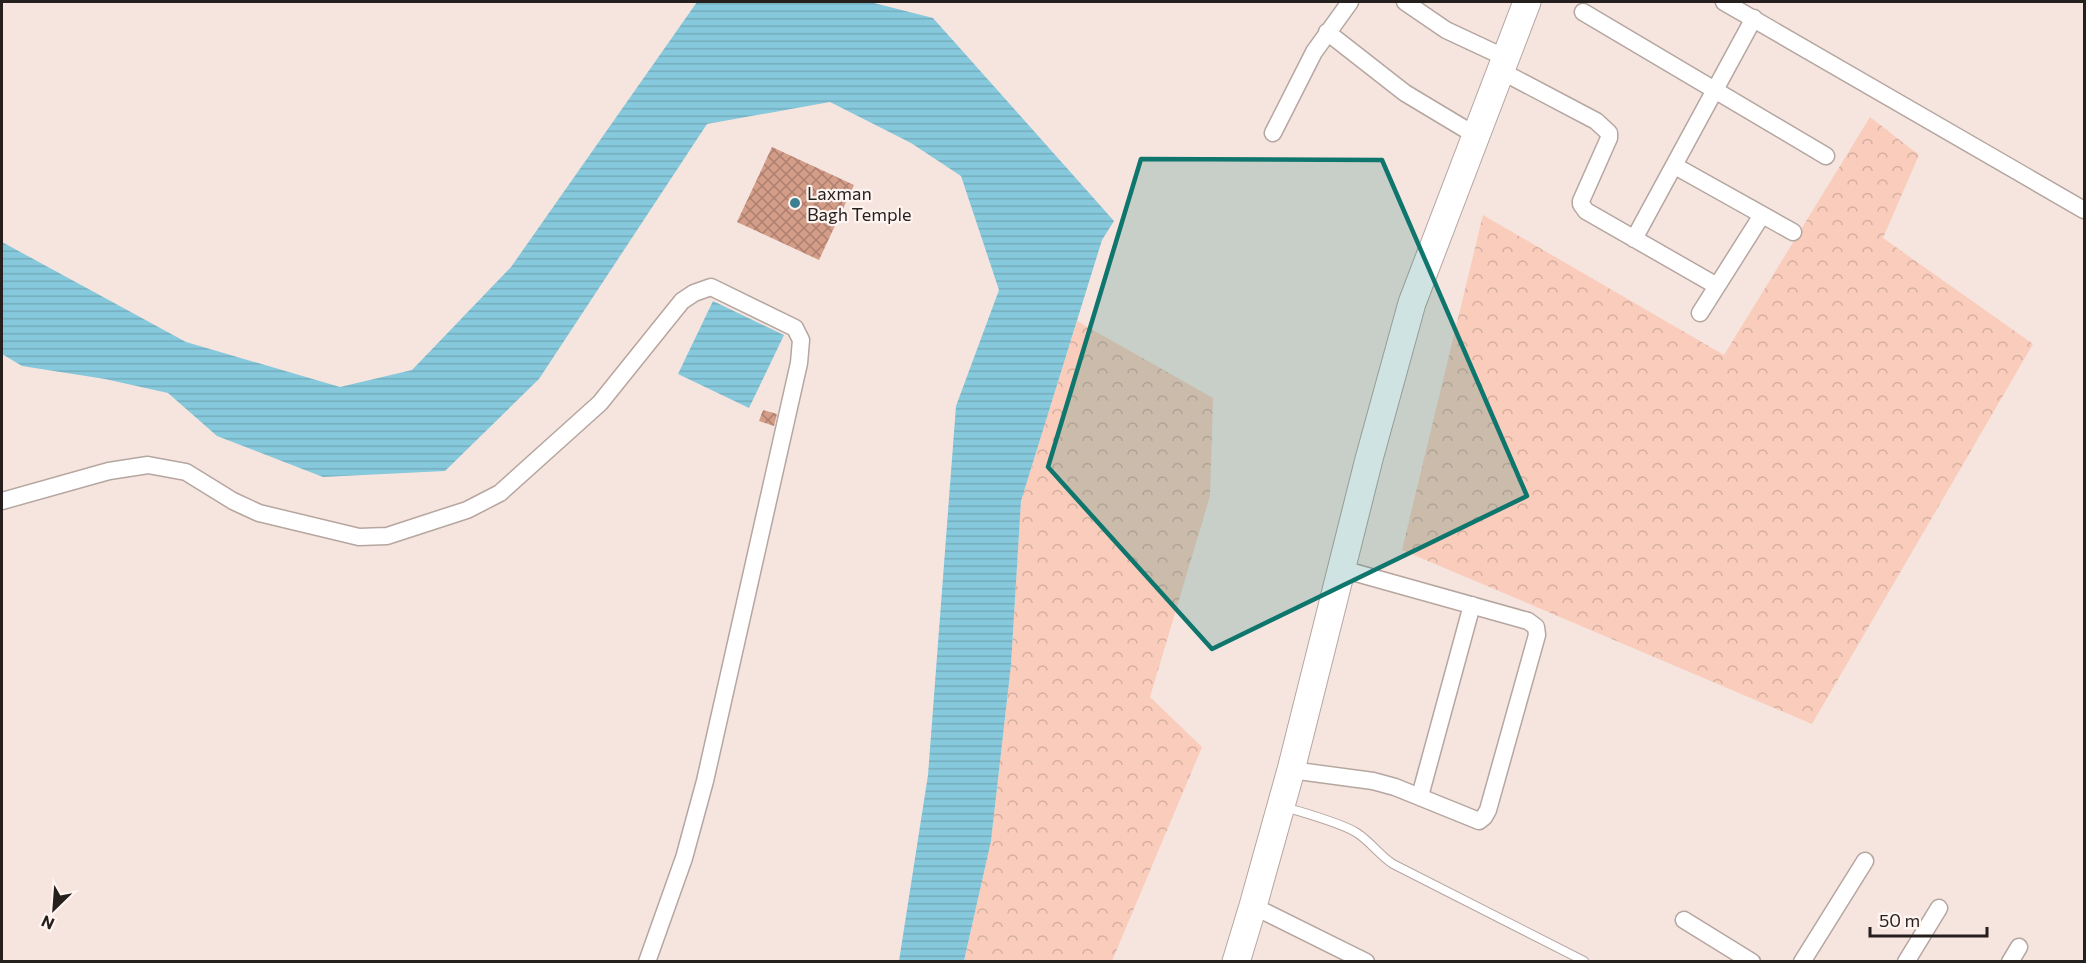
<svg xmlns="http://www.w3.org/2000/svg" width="2086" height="963" font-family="Commissioner,sans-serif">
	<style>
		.forest { fill: url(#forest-crowns) }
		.water { fill: url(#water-rules) }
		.building { fill: url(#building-cross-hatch) }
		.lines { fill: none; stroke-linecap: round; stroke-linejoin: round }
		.lane-casing { stroke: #b6a6a0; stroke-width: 10 }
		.street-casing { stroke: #b6a6a0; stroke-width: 19 }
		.primary-casing { stroke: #b6a6a0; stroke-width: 29 }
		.lane { stroke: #fff; stroke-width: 8 }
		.street { stroke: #fff; stroke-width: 16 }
		.primary { stroke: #fff; stroke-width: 27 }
		.marked { fill: #0f766e; fill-opacity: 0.2; stroke: #0f766e; stroke-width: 4.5; stroke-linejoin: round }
		.poi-dot { fill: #3e8091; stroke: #fff4f0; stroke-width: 2 }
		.labels { text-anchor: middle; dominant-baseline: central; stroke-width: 4.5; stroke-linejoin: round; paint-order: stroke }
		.poi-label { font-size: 18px; fill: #251f1d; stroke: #fff4f0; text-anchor: start }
	</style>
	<defs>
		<pattern id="forest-crowns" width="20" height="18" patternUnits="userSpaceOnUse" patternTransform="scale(1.5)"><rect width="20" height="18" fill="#f9ccbb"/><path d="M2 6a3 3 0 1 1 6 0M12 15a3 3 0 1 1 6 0" fill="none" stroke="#d5afa0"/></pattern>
		<pattern id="water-rules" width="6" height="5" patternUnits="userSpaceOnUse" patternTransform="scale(1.5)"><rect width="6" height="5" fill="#86c9dc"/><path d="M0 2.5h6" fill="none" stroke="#74acbc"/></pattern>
		<pattern id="building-cross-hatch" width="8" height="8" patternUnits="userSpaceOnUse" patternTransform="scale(1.5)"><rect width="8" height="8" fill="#d49d88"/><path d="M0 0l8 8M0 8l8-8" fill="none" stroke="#ac7f6f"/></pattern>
	</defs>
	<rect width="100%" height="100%" fill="#f6e5df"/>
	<!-- forest -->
	<path class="forest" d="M1870,117L1919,155L1883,238L2033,344L1812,724L1402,550L1483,215L1724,355Z
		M1077,321L1213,398L1210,496L1150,697L1202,747L1112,961L964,962L991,841L1011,665L1021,501Z"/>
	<!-- water -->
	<path class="water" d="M697,2H870L933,18L1114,221L1102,240L1021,501L1011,665L991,841L964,961H899L928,775L956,406L999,290L961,176L911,143L830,102L707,124L539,379L445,471L323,477L217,436L168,393L105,379L22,366L2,354V242L186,342L340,387L412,370L511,267Z
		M713,301L784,335L749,408L678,374Z"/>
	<!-- building -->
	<path class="building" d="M772,147L854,185L819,260L737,222Z
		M763,410L777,414L774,426L759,421Z"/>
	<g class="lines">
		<defs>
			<path id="lane" d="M1285,807C1304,813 1342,823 1357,833C1371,842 1379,855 1393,864L1584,961"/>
			<path id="street" d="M1405,2L1446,30L1506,58
				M1724,2L2084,210
				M1583,12L1826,156
				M1327,32L1405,93L1475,135
				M1501,71L1596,121L1609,133V138L1581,201V204L1586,211L1717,286
				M1273,133L1314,52L1350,2
				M1675,166L1793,232
				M1634,239L1754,18
				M1700,313L1762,215
				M2,501L109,471L148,465L186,472L233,501L259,513L359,537L387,536L467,510L500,493L600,403L682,301L694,293L711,287L795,328L801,340L799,363L705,781L684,858L647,962
				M1291,770L1373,781L1395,787L1479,821L1484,817L1488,810L1537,635L1536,627L1528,621L1342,569
				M1420,796L1472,605
				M1253,906L1366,962
				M1684,920L1752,962
				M1802,962L1865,861
				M1906,962L1939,908
				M2010,962L2019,947"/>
			<path id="primary" d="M1236,962L1253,906L1291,770L1369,459L1412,303L1527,2"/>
		</defs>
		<!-- lane casing -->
		<use href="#lane" class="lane-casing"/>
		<!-- street casing -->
		<use href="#street" class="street-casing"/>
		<!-- primary casing -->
		<use href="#primary" class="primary-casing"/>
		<!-- lane -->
		<use href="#lane" class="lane"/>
		<!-- street -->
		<use href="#street" class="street"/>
		<!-- primary -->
		<use href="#primary" class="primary"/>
	</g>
	<!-- marked area -->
	<path class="marked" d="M1141,159L1382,160L1527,496L1212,649L1048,467Z"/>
	<!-- markers -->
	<circle class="poi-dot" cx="795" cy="203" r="6"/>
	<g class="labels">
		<!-- poi labels -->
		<g class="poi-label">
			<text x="807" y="193">Laxman<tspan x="807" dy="21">Bagh Temple</tspan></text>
		</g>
	</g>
	<!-- border -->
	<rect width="2086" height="963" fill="none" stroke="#251f1d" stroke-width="6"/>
	<!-- north arrow -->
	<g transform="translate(54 909) rotate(205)" stroke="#fff4f0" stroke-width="4.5" paint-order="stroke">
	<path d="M0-4.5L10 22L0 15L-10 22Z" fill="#251f1d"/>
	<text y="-9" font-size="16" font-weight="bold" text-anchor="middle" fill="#251f1d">N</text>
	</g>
	<!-- scale -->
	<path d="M1870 927v9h117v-9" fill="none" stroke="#251f1d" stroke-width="3"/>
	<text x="1879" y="927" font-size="18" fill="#251f1d" stroke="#fff4f0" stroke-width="4.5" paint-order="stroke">50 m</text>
</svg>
